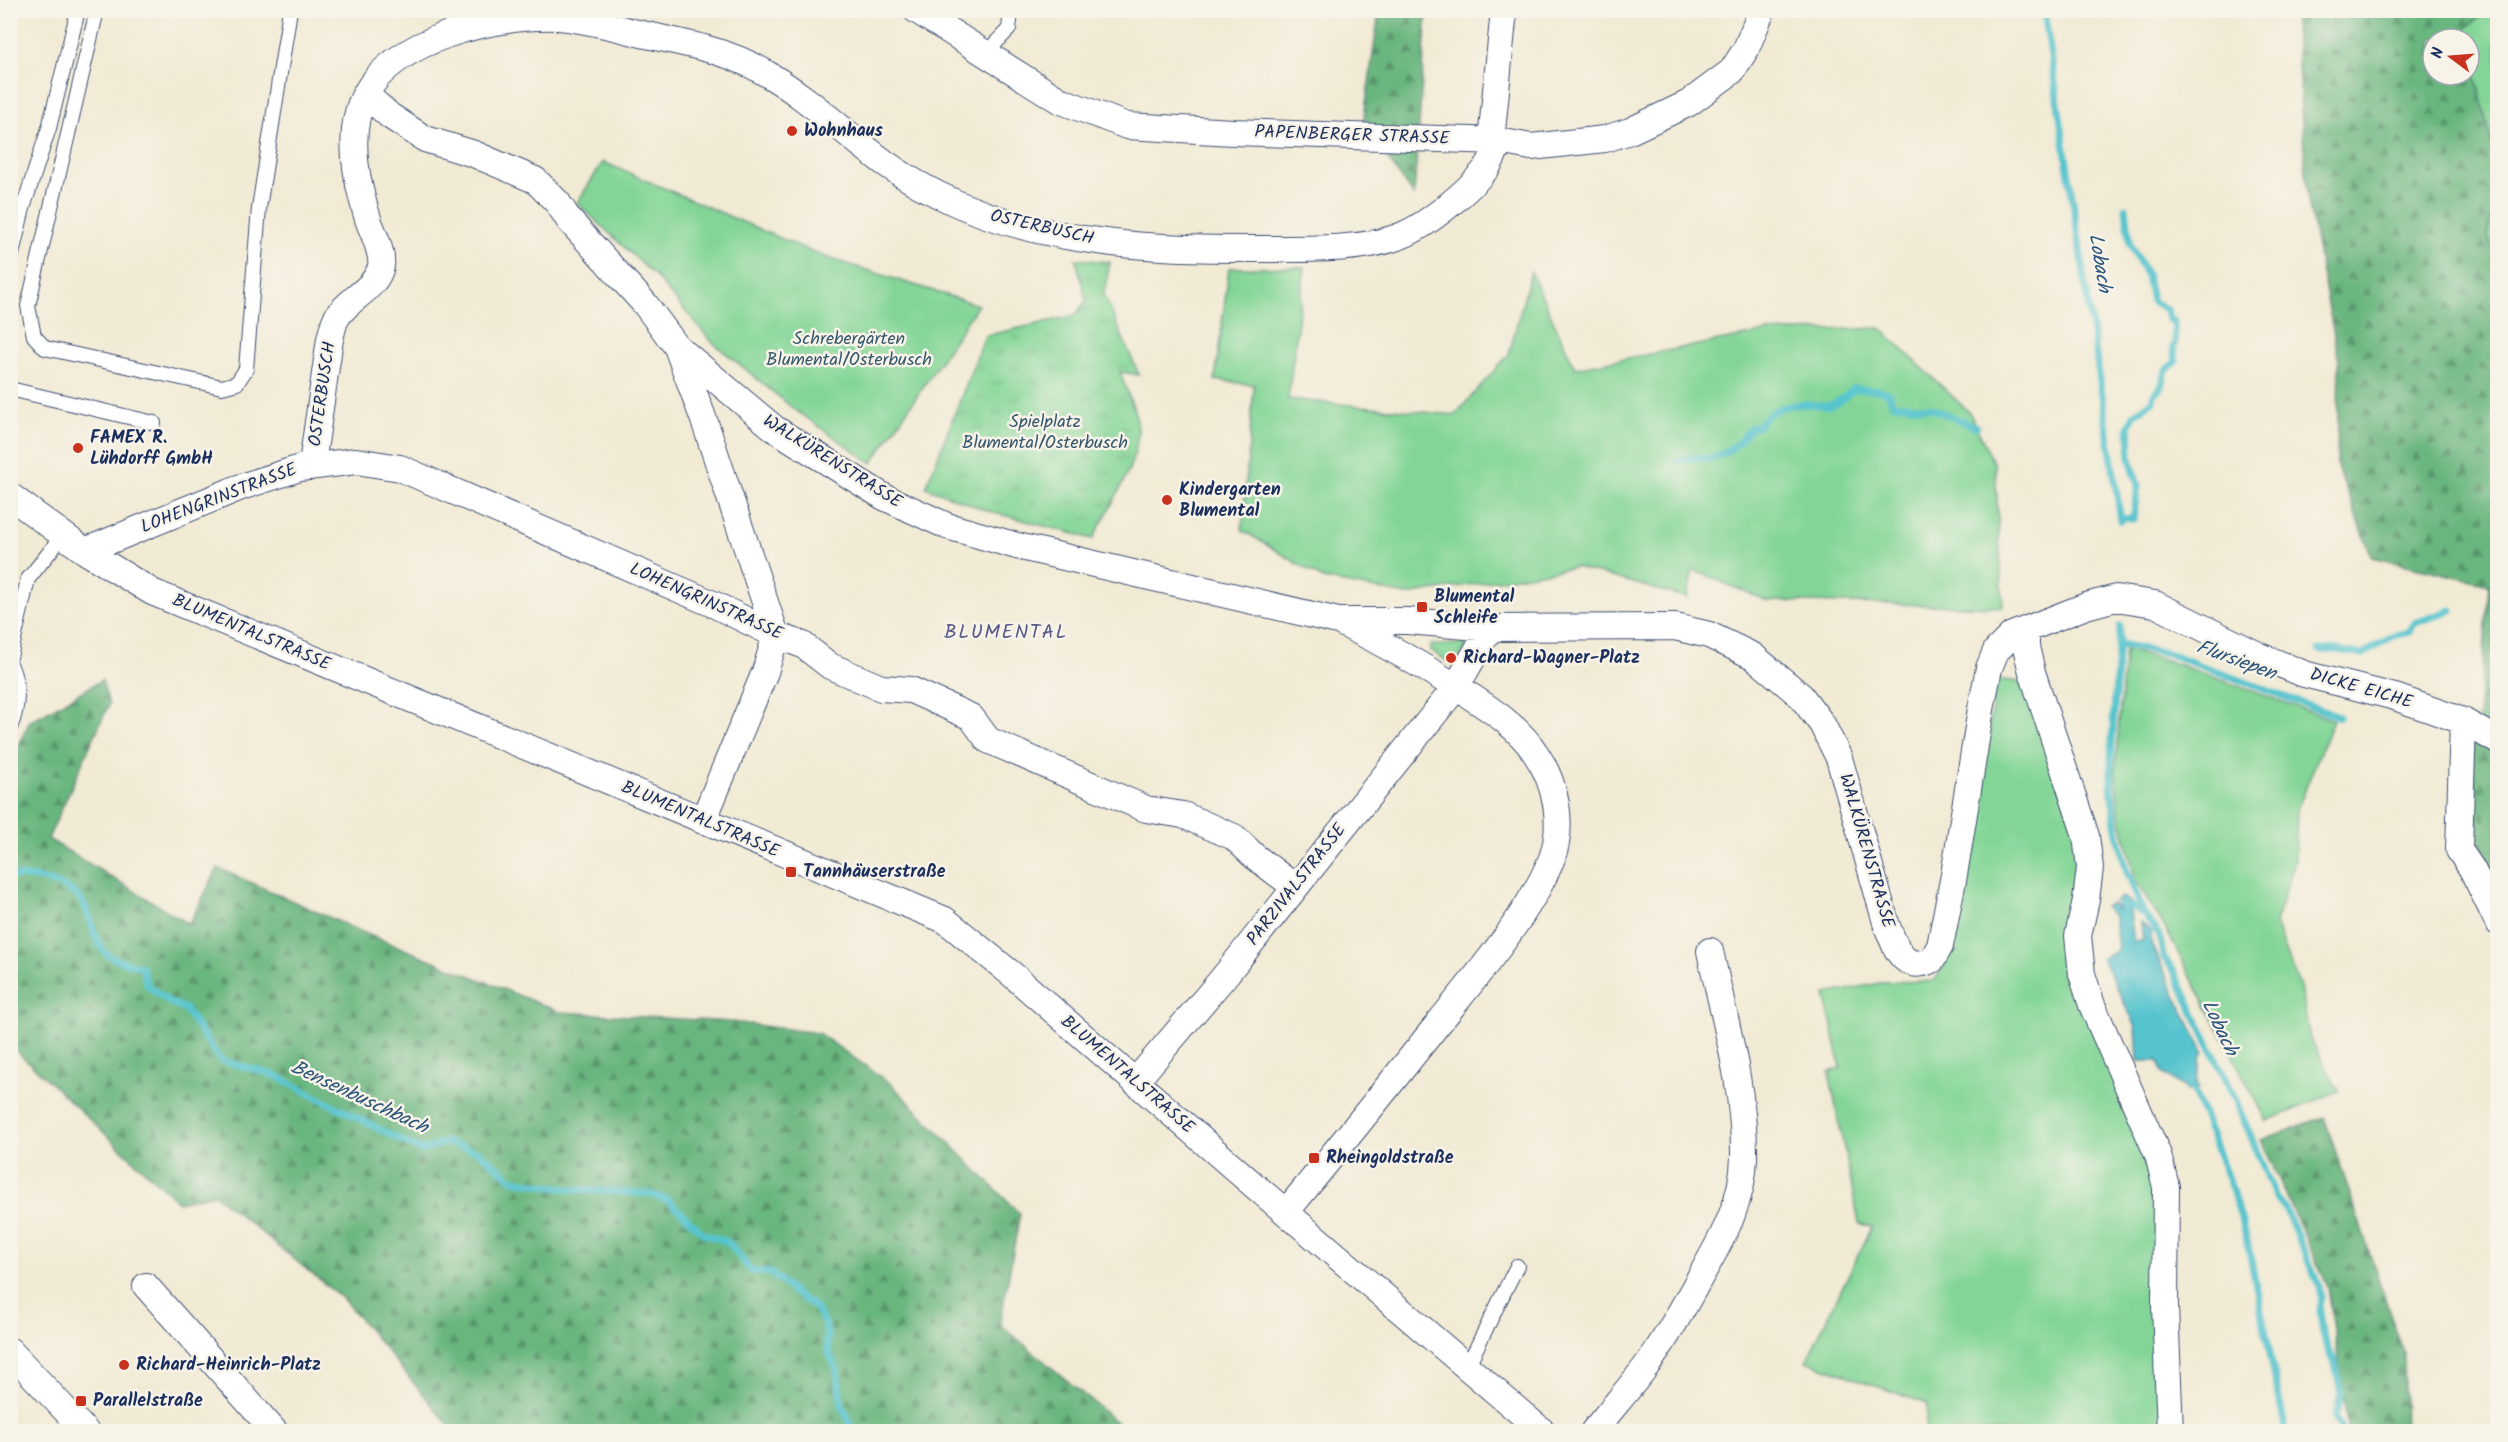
<svg xmlns="http://www.w3.org/2000/svg" width="2508" height="1442" font-family="Kalam,sans-serif">
	<style>
		.green { fill: #82d596; stroke: #4e827a; stroke-width: 1.5 }
		.forest { fill: url(#forest-firs); stroke: #42726e; stroke-width: 1.5 }
		.park { fill: url(#park-tufts); stroke: #4e827a; stroke-width: 1.5 }
		.water { fill: #57c4ce; stroke: #397a96; stroke-width: 1.5 }
		.lines { fill: none; stroke-linecap: round; stroke-linejoin: round }
		.stream { stroke: #57c4ce; stroke-width: 7 }
		.service-casing { stroke: #3b4b70; stroke-width: 16 }
		.minor-casing { stroke: #3b4b70; stroke-width: 28 }
		.service { stroke: #fff; stroke-width: 14 }
		.minor { stroke: #fff; stroke-width: 26 }
		.poi-dot { fill: #c8321e; stroke: #f7f3e8; stroke-width: 2 }
		.labels { text-anchor: middle; dominant-baseline: central; stroke-width: 5; stroke-linejoin: round; paint-order: stroke }
		.poi-label { font-size: 18px; font-weight: bold; fill: #1b2f5e; stroke: #f7f3e8; text-anchor: start }
		.street-label { font-size: 18px; fill: #1b2f5e; stroke: #f7f3e8 }
		.park-label { font-size: 18px; fill: #35586c; stroke: #f7f3e8 }
		.water-label { font-size: 20px; font-style: italic; fill: #2a547a; stroke: #f7f3e8 }
		.neighbourhood-label { font-size: 20px; letter-spacing: 1.5px; fill: #59598a; stroke: #f7f3e8 }
	</style>
	<defs>
		<pattern id="forest-firs" width="22" height="20" patternUnits="userSpaceOnUse" patternTransform="scale(1.5)"><rect width="22" height="20" fill="#69b67f"/><path d="M5 1l3.5 6h-7zM16 11l3.5 6h-7z" fill="#56946b"/></pattern>
		<pattern id="park-tufts" width="24" height="20" patternUnits="userSpaceOnUse" patternTransform="scale(1.5)"><rect width="24" height="20" fill="#82d596"/><path d="M3 7l-1-3M5 7V3M7 7l1-3M15 17l-1-3M17 17v-4M19 17l1-3" fill="none" stroke="#70b784"/></pattern>
	</defs>
	<rect width="100%" height="100%" fill="#f7f3e8"/>
	<filter id="ink" filterUnits="userSpaceOnUse"><feTurbulence type="fractalNoise" baseFrequency=".0167" numOctaves="2"/><feDisplacementMap in="SourceGraphic" scale="12" xChannelSelector="R" yChannelSelector="G"/><feConvolveMatrix kernelMatrix="1 2 1 2 8 2 1 2 1" color-interpolation-filters="sRGB"/></filter>
	<filter id="wash" filterUnits="userSpaceOnUse"><feTurbulence type="fractalNoise" baseFrequency=".008" numOctaves="4" result="noise"/><feDisplacementMap in="SourceGraphic" scale="24" xChannelSelector="R" yChannelSelector="G"/><feGaussianBlur stdDeviation="1.35" result="paint"/><feColorMatrix in="noise" values="0 0 0 0 0 0 0 0 0 0 0 0 0 0 0 0 0 1.4 0 .05"/><feComposite in="paint" operator="in"/></filter>
	<g filter="url(#wash)">
		<rect width="100%" height="100%" fill="#f1ead4"/>
		<!-- green -->
		<path class="green" d="M2487,11H2497V165L2469,50V39H2466L2464,30Z
			M603,162L822,256L978,305L872,463L795,410L711,341L656,277L577,203Z
			M2497,183V265L2488,236Z
			M1305,267L1288,399L1455,415L1509,354L1531,272L1575,368L1767,332L1880,328L1969,412L1995,466L2003,607L1767,601L1693,570L1687,598L1576,567L1407,595L1323,579L1242,530L1254,385L1215,380L1229,268Z
			M1431,645L1465,644L1467,645L1454,666L1430,650Z
			M2125,650L2166,660L2333,720L2297,810L2295,861L2275,923L2300,987L2310,1038L2339,1091L2267,1121L2164,926L2136,882L2119,812L2115,771Z
			M1997,679L2028,683L2080,846L2069,944L2147,1149L2154,1185L2163,1431H1925L1927,1404L1806,1361L1872,1227L1859,1223L1829,1072L1841,1068L1825,994L1885,982L1934,981L1944,966L1964,871Z"/>
		<!-- forest -->
		<path class="forest" d="M1379,11H1427L1414,196L1363,125Z
			M2294,11H2487L2464,30L2466,39H2433V75H2469V50L2497,165V183L2488,236L2498,265L2497,899L2478,862L2467,825L2468,756L2479,713L2489,584L2372,557L2337,465L2339,361L2308,201Z
			M102,680L109,704L48,839L189,924L218,868L362,932L560,1012L732,1022L818,1033L890,1083L1020,1214L1000,1324L1127,1431H454L343,1299L214,1194L178,1202L11,1046V763L29,722Z
			M2324,1117L2403,1352L2405,1431H2348L2328,1287L2261,1140Z"/>
		<!-- park -->
		<path class="park" d="M1076,259L1110,262L1104,295L1139,375L1120,372C1125,388 1134,405 1137,421C1144,457 1109,507 1093,539L985,510L926,487L985,336L1076,315L1086,300Z"/>
		<!-- water -->
		<path class="water" d="M2122,897L2132,903L2130,911L2134,942L2143,940L2141,923L2151,931V944L2204,1054L2201,1056L2196,1084L2198,1088L2186,1091L2184,1087L2162,1073L2159,1061H2138L2136,1027L2102,958L2117,951L2118,948L2114,916L2104,907L2112,903L2118,911L2116,901Z"/>
		<g class="lines">
			<!-- stream -->
			<path class="stream" d="M2044,10L2121,521
				M1678,461C1689,457 1697,458 1708,458C1725,457 1742,441 1751,427L1758,426C1771,408 1784,405 1807,404C1814,404 1823,407 1830,405C1839,403 1847,395 1853,389L1878,390L1888,393L1893,404L1931,408L1976,427
				M2121,518L2133,519L2138,486L2130,458L2129,426L2134,415L2153,401V396C2162,388 2164,381 2166,369L2176,362L2173,347L2175,343L2174,321L2169,320L2167,310L2152,301L2147,276L2130,244L2126,208
				M2120,626L2111,753V787L2116,825L2125,866L2144,914L2160,936L2163,956L2173,969L2236,1101L2277,1200L2285,1208L2319,1286L2321,1297L2320,1311L2324,1340L2335,1363L2341,1393L2335,1418L2343,1432
				M2119,644L2167,653L2339,717
				M2319,650H2339L2362,655L2392,636L2409,632L2415,623L2451,610
				M10,877C31,875 66,882 80,899C93,914 91,940 107,954C115,961 132,964 142,967L147,985L169,1002L185,1009L220,1060L274,1075L422,1151L445,1142L479,1152L513,1180L566,1189L650,1194L668,1200L704,1234L728,1242L751,1271L771,1273L797,1295L814,1306L826,1326L828,1351L837,1370L841,1402L853,1432
				M2131,906L2144,914
				M2193,1089L2232,1189L2246,1236L2286,1432"/>
		</g>
	</g>
	<g filter="url(#ink)">
		<g class="lines">
			<defs>
				<path id="service" d="M97,10L28,306L34,336L45,348L222,387L237,383L246,369L259,208L290,10
					M986,53L1009,29L1011,10
					M10,262L23,208L49,128L78,10
					M10,389L154,423
					M10,657L28,579L64,534
					M10,664C20,686 19,706 10,728
					M1467,1367L1517,1266"/>
				<path id="minor" d="M916,10L1059,100L1127,126L1233,132L1499,141L1531,147L1605,139L1630,131L1689,103L1732,71L1746,49L1762,10
					M365,94L390,116L425,139L474,154L535,180L558,203L569,220L645,304L677,347L775,429L884,497L947,526L1017,546L1338,621H1408L1490,628L1675,627L1709,635L1753,656L1801,696L1822,724L1839,758L1887,926C1896,948 1903,973 1932,960L1940,946L1954,875L1981,709L1989,668L1996,651L2012,635L2086,606L2116,598L2155,604L2258,655L2304,674L2395,697L2463,721L2498,741
					M1491,141L1504,10
					M678,350L705,423L776,635L765,672L703,821
					M312,464L330,339C332,332 333,323 337,317C349,298 376,289 381,266C383,253 374,235 369,222C357,185 345,132 365,95C395,38 496,15 556,17C583,18 612,27 638,33C680,43 725,49 762,71C807,96 844,133 885,163C907,179 933,193 958,204C1058,247 1167,250 1274,249C1314,249 1366,250 1403,235C1429,224 1468,191 1486,169C1492,161 1496,150 1499,141
					M10,496L85,551L152,592L945,920L1014,976L1249,1181L1543,1432
					M85,551L241,487L300,468L356,461L400,468L713,604L776,635L803,645L830,666L881,688L911,690L971,717L988,740L1146,809L1183,815L1234,837L1254,856L1295,887
					M2026,630V647L2032,672L2086,836L2090,868L2086,900L2078,936L2082,974L2092,1005L2158,1155L2166,1187L2165,1306L2170,1432
					M2463,721L2459,850L2472,869L2498,922
					M1135,1082L1223,978L1456,687L1490,628
					M1286,1212C1337,1150 1387,1088 1437,1025C1475,978 1530,914 1552,858C1564,824 1556,783 1536,754C1519,727 1490,709 1464,692C1425,667 1385,644 1342,623
					M146,1286L275,1432
					M10,1351L86,1432
					M1593,1432C1611,1409 1630,1388 1647,1365C1667,1338 1683,1308 1699,1279C1721,1240 1743,1204 1744,1157C1745,1088 1724,1018 1710,951"/>
			</defs>
			<!-- service casing -->
			<use href="#service" class="service-casing"/>
			<!-- minor casing -->
			<use href="#minor" class="minor-casing"/>
			<!-- service -->
			<use href="#service" class="service"/>
			<!-- minor -->
			<use href="#minor" class="minor"/>
		</g>
	</g>
	<!-- markers -->
	<g class="poi-dot">
		<circle cx="792" cy="131" r="6"/>
		<circle cx="78" cy="448" r="6"/>
		<circle cx="1167" cy="500" r="6"/>
		<rect x="1416" y="601" width="12" height="12" rx="3"/>
		<circle cx="1451" cy="658" r="6"/>
		<rect x="785" y="866" width="12" height="12" rx="3"/>
		<rect x="1308" y="1152" width="12" height="12" rx="3"/>
		<circle cx="124" cy="1365" r="6"/>
		<rect x="75" y="1395" width="12" height="12" rx="3"/>
	</g>
	<g class="labels">
		<!-- poi labels -->
		<g class="poi-label">
			<text x="804" y="131">Wohnhaus</text>
			<text x="90" y="438">FAMEX R.<tspan x="90" dy="21">Lühdorff GmbH</tspan></text>
			<text x="1179" y="490">Kindergarten<tspan x="1179" dy="21">Blumental</tspan></text>
			<text x="1434" y="597">Blumental<tspan x="1434" dy="21">Schleife</tspan></text>
			<text x="1463" y="658">Richard-Wagner-Platz</text>
			<text x="803" y="872">Tannhäuserstraße</text>
			<text x="1326" y="1158">Rheingoldstraße</text>
			<text x="136" y="1365">Richard-Heinrich-Platz</text>
			<text x="93" y="1401">Parallelstraße</text>
		</g>
		<!-- street labels -->
		<g class="street-label">
			<text transform="translate(1352 136) rotate(2)">PAPENBERGER STRASSE</text>
			<text transform="translate(1042 228) rotate(13)">OSTERBUSCH</text>
			<text transform="translate(323 394) rotate(-82)">OSTERBUSCH</text>
			<text transform="translate(832 462) rotate(32)">WALKÜRENSTRASSE</text>
			<text transform="translate(219 499) rotate(-21)">LOHENGRINSTRASSE</text>
			<text transform="translate(706 602) rotate(24)">LOHENGRINSTRASSE</text>
			<text transform="translate(251 633) rotate(23)">BLUMENTALSTRASSE</text>
			<text transform="translate(2361 689) rotate(16)">DICKE EICHE</text>
			<text transform="translate(700 820) rotate(23)">BLUMENTALSTRASSE</text>
			<text transform="translate(1866 851) rotate(74)">WALKÜRENSTRASSE</text>
			<text transform="translate(1297 885) rotate(-52)">PARZIVALSTRASSE</text>
			<text transform="translate(1127 1075) rotate(41)">BLUMENTALSTRASSE</text>
		</g>
		<!-- park labels -->
		<g class="park-label">
			<text x="849" y="339">Schrebergärten<tspan x="849" dy="21">Blumental/Osterbusch</tspan></text>
			<text x="1045" y="422">Spielplatz<tspan x="1045" dy="21">Blumental/Osterbusch</tspan></text>
		</g>
		<!-- water labels -->
		<g class="water-label">
			<text transform="translate(2099 263) rotate(81)">Lobach</text>
			<text transform="translate(2236 661) rotate(20)">Flursiepen</text>
			<text transform="translate(2219 1028) rotate(65)">Lobach</text>
			<text transform="translate(359 1098) rotate(25)">Bensenbuschbach</text>
		</g>
		<!-- neighbourhood labels -->
		<g class="neighbourhood-label">
			<text x="1006" y="633">BLUMENTAL</text>
		</g>
	</g>
	<!-- margin -->
	<rect width="2508" height="1442" fill="none" stroke="#f7f3e8" stroke-width="36"/>
	<!-- north arrow -->
	<g transform="translate(2451 57) rotate(286)"><circle r="28" fill="#f7f3e8" stroke="#9fa5b1" stroke-width="1.5"/>
	<path d="M0-4.5L10 22L0 15L-10 22Z" fill="#c8321e"/>
	<text y="-9" font-size="16" font-weight="bold" text-anchor="middle" fill="#1b2f5e">N</text>
	</g>
</svg>
